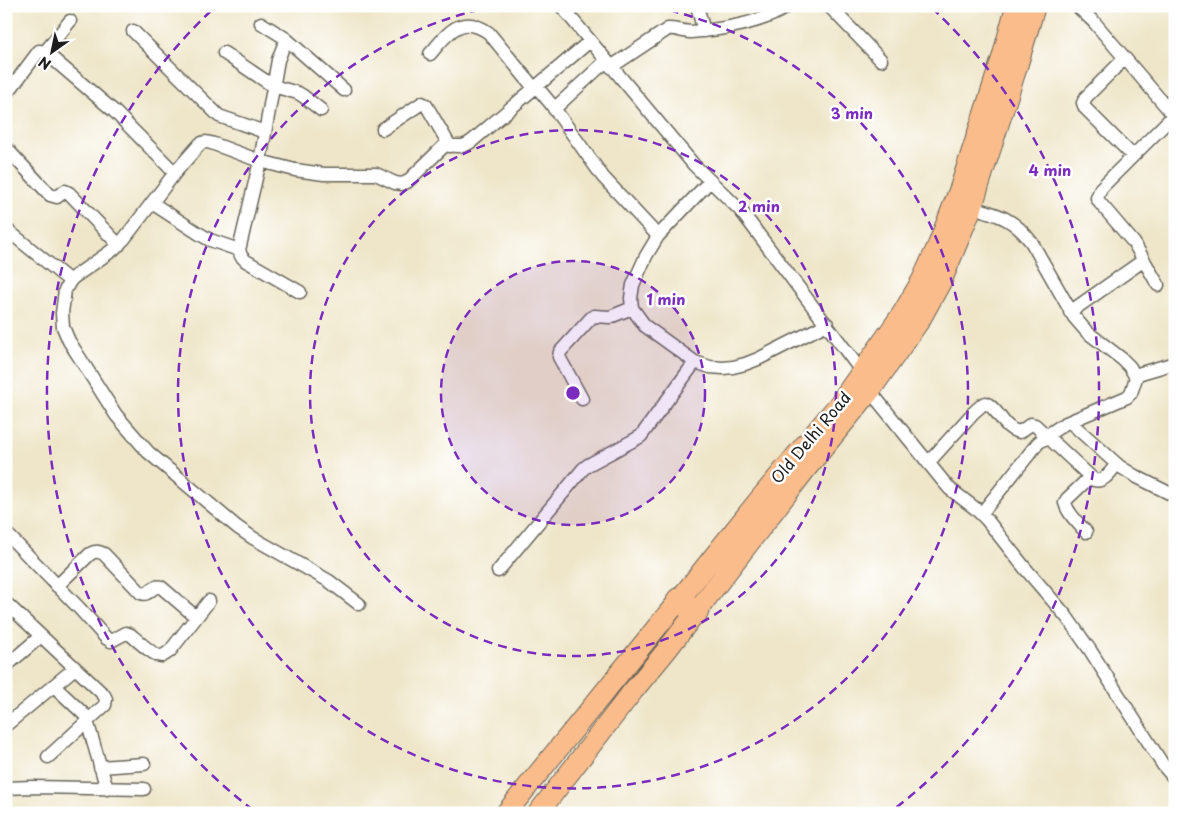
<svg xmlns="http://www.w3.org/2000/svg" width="1181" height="819" font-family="'Playpen Sans',sans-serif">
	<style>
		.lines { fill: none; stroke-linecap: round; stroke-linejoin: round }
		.street-casing { stroke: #666359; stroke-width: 15 }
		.primary-casing { stroke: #666359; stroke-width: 22 }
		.highway-casing { stroke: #666359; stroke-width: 26 }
		.street { stroke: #fff; stroke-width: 12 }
		.primary { stroke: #fabc8b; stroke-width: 20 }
		.highway { stroke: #fabc8b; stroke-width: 24 }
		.ring { fill: none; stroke: #7b2cbf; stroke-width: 2.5; stroke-dasharray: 9 6 }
		.labels { text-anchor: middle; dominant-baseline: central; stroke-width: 5; stroke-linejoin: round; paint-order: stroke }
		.street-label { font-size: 16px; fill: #1c1c1c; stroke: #fff }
		.centre { fill: #7b2cbf; stroke: #fff; stroke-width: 2.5 }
		.ring-label { font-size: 15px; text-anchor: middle; font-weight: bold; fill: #7b2cbf; stroke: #fff; stroke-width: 5; stroke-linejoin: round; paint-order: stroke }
	</style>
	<rect width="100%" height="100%" fill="#fff"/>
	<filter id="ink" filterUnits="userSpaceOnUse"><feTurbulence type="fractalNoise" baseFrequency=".02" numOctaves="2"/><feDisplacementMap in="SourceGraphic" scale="10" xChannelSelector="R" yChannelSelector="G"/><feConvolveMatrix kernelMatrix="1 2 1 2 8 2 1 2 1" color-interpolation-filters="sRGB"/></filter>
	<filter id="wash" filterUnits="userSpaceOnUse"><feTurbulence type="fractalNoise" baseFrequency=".0096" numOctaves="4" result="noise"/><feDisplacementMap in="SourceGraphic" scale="20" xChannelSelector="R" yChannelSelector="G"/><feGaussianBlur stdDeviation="1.12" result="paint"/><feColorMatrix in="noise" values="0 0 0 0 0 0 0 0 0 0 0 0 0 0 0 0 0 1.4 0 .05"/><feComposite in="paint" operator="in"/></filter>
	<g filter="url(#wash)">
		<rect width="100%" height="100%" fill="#efe6c9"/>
	</g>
	<g filter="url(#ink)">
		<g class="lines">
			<defs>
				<path id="street" d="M561,6L694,165L741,211L862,372
					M697,6L704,31
					M829,6L881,60
					M1077,6L1094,22L1175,117
					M261,23L285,38V42L278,60L260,161L239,250L241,256L246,261L300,292
					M133,31L219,116L265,132
					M285,38L344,90
					M45,52L70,21
					M224,53L273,86L298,93L303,96L321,110
					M430,54C448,33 461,13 489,33L534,88
					M1125,58L1086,97L1083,103L1085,108L1133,156
					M611,67L668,29C676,28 683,32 691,32C719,30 765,23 787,6
					M536,86L551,104L603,177L658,236
					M9,91L39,51L45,52L115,112L175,173
					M554,109L606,61
					M383,129L422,103L426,105L429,110L450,146
					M6,148L50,195L57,197L65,191L69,193L119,245
					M710,181L658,236L646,256L633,285L631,298L632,308L645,326L695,362L710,367L723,368L733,367L745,364L758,359L827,324
					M152,203L198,233L210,240L239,250
					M972,207C1000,215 1014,219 1032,243L1074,317L1087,332L1122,359L1130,367L1136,378
					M6,229L70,281
					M1158,285L1134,243L1100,203L1097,198L1101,188L1173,116
					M1070,312L1144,260
					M870,391L943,481L950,489L976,509L987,520L1024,567L1066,616L1090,650L1163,765L1175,779
					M582,399L559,357L560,352L591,318L594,316L610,317L632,308
					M1070,422L1119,466L1135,476L1175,496
					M928,463L973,413L983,404L986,403C1000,410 1003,430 1020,432L1031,424L1035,425L1094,480C1104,483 1111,471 1117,464
					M981,514L1038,443L1052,432L1064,424L1127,397L1131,393L1137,375L1141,373L1175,363
					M1086,532C1079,524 1068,514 1065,503L1067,499L1090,477
					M6,533L80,609L106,638L111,641L126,633L131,635C137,640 155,657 162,656C165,655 167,653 170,651L209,601
					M498,571L583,469L588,465L636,439L641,436L695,362
					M57,586L90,554C95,551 98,551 104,554L141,593C149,597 152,584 161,587L196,617
					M6,603L104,695L106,699L105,705L48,757
					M359,604L329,581L253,538L237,527L148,452L116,415L69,341L63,327L62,313L65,290L70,281L74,277L114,249L124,239L178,169L200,144C205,141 208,142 214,144L260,161L295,170L324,174H376L395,183L402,184L407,182L444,146C457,144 460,150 472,141L590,41
					M6,666L41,636
					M54,686L89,719
					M87,721L107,789
					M6,725L75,668
					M100,767L144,764
					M6,788L32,787L144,789"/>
				<path id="primary" d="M506,813L679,600L758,501L839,404L902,314L922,280L938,245L960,188L1002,58L1016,6
					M538,813L633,691L666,651L806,469L870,391L920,320L942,280L972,207L1016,70L1035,6"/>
				<path id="highway" d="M679,600L696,612"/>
			</defs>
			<!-- street casing -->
			<use href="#street" class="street-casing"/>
			<!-- primary casing -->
			<use href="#primary" class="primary-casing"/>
			<!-- highway casing -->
			<use href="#highway" class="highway-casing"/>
			<!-- street -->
			<use href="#street" class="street"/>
			<!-- primary -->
			<use href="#primary" class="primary"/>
			<!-- highway -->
			<use href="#highway" class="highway"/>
		</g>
	</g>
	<!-- distance rings -->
	<circle cx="573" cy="393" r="132" fill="#7b2cbf" fill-opacity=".12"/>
	<g class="ring">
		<circle cx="573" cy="393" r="132"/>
		<circle cx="573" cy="393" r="263"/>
		<path d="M655 7A395 395 0 1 1 491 7"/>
		<path d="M253 810A526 526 0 0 1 214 8M932 8A526 526 0 0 1 893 810"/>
	</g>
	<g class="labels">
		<!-- street labels -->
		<g class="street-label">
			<text transform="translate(810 437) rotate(-50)">Old Delhi Road</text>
		</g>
	</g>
	<circle cx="573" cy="393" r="8" class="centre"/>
	<g class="ring-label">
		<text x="852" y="119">3 min</text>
		<text x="1050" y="176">4 min</text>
		<text x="759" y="212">2 min</text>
		<text x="666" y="305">1 min</text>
	</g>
	<!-- margin -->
	<rect width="1181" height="819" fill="none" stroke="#fff" stroke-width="25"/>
	<!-- north arrow -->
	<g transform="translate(52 52) rotate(213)" stroke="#ffffff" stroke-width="4" paint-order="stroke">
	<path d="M0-4L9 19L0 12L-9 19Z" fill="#1c1c1c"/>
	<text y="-8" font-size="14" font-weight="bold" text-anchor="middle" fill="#1c1c1c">N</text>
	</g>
</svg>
